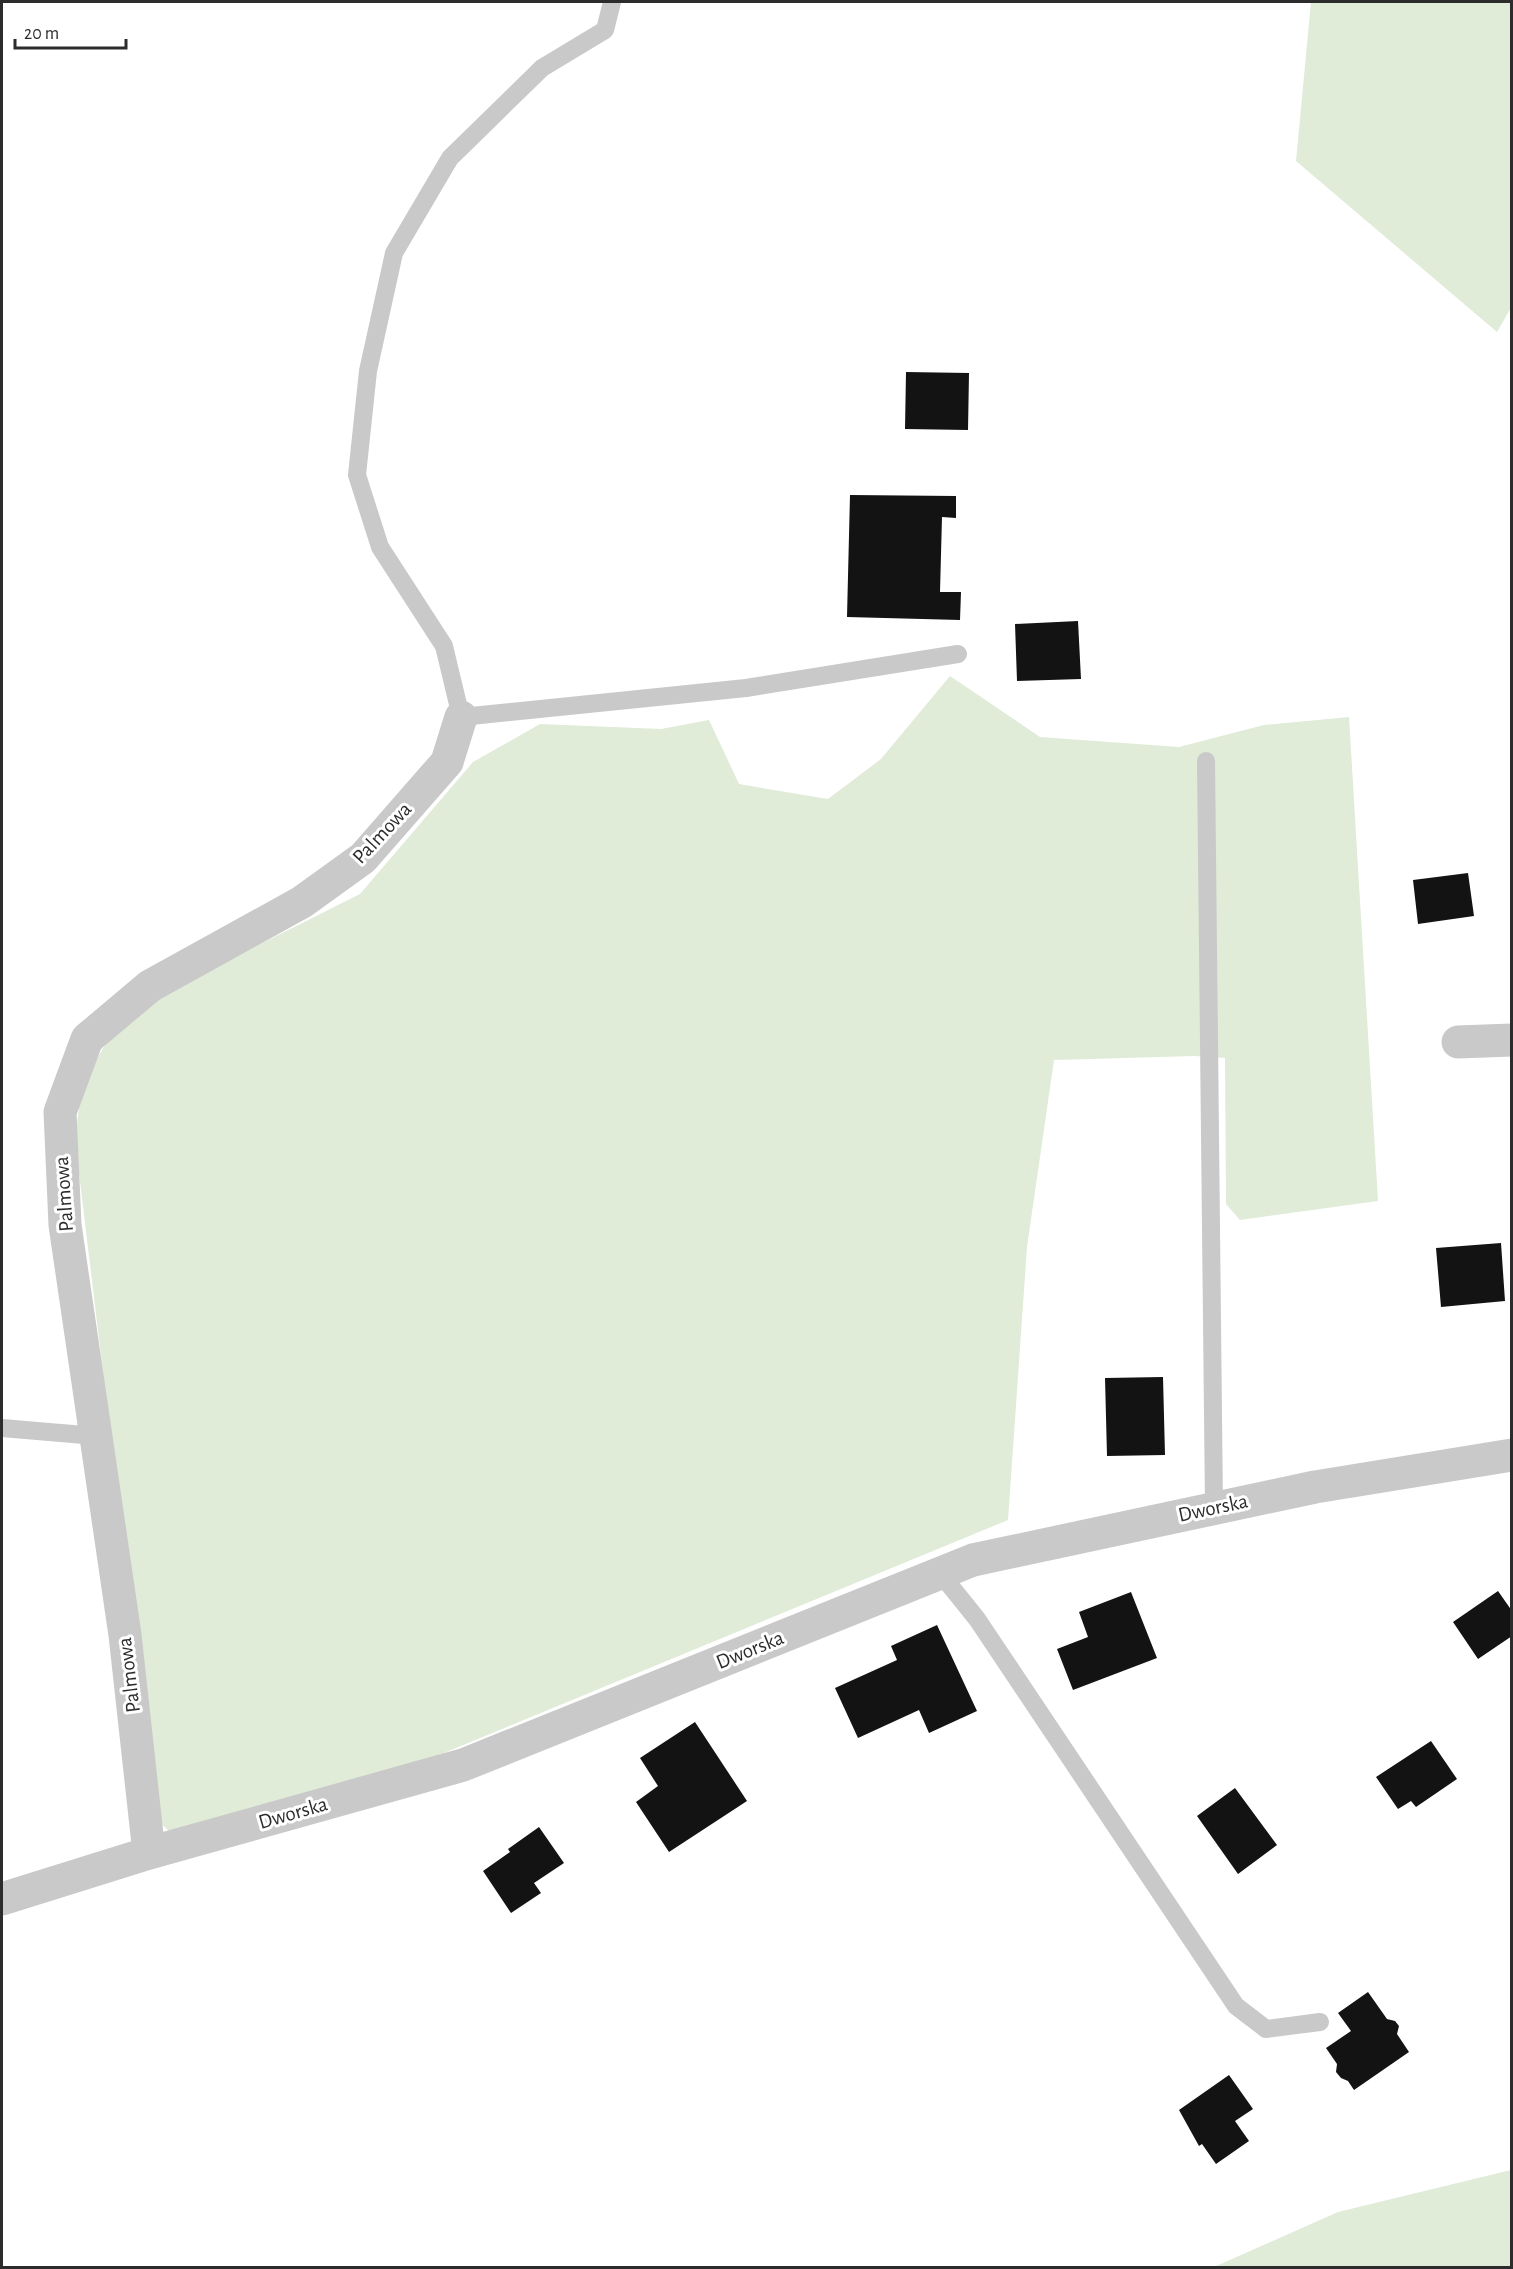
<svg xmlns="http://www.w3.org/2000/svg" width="1513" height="2269" font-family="'Alegreya Sans',sans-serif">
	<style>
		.green { fill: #e0ebd8 }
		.building { fill: #131313 }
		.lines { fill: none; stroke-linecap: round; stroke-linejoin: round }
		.service { stroke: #c9c9c9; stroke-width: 18 }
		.minor { stroke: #c9c9c9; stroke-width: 33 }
		.labels { text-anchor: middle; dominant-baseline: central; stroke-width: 6; stroke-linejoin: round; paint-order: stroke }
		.street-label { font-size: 21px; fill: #2c2c2c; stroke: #fff }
	</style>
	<rect width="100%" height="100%" fill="#fff"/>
	<!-- green -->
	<path class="green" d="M1311,2H1511L1512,306L1497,332L1296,161Z
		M950,676L1040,737L1179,747L1264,725L1349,717L1378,1201L1240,1220L1226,1204L1225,1058L1195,1056L1054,1060L1027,1247L1008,1520L393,1774L171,1833L157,1820L75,1140L82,1083L120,1021L201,974L360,894L473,762L540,724L661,729L709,720L739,784L828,799L881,759Z
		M1511,2170V2267H1214L1338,2212Z"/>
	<!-- building -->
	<path class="building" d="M906,372L969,373L968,430L905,429Z
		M850,495L956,496V518L942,517L940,592H961L960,620L847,617Z
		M1078,621L1081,679L1017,681L1015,624Z
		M1468,873L1474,916L1418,924L1413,880Z
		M1501,1243L1505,1301L1441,1307L1436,1248Z
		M1163,1377L1165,1455L1107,1456L1105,1378Z
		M1498,1591L1512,1611V1636L1478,1659L1453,1622Z
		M1131,1592L1157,1658L1073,1690L1057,1649L1088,1637L1079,1612Z
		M937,1625L977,1711L929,1733L919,1710L858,1738L835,1688L897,1660L891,1646Z
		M695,1722L747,1801L669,1852L636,1802L658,1786L640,1758Z
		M1431,1741L1457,1779L1416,1807L1411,1801L1398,1809L1376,1777Z
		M1235,1788L1277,1845L1238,1874L1197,1816Z
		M539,1827L564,1863L534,1883L541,1893L511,1913L483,1871L510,1852L508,1849Z
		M1368,1992L1387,2019L1395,2021L1399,2026L1397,2034L1409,2052L1354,2090L1348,2081L1341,2078L1336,2072L1337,2064L1326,2048L1351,2031L1338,2013Z
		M1229,2075L1253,2109L1235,2121L1249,2141L1216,2164L1202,2144L1199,2146L1179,2110Z"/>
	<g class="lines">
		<!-- service -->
		<path class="service" d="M612,2L605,30L542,68L450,158L394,253L368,371L357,475L380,547L444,646L461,717L746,688L958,654
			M1206,761L1214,1507
			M2,1428L96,1436
			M940,1573L977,1619L1236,2006L1266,2029L1320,2022"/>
		<!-- minor -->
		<path class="minor" d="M1458,1042L1512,1040
			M149,1853L125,1635L65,1225L60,1112L87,1039L150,986L302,902L363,858L447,762L461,717
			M2,1899L149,1853L463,1765L973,1560L1315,1487L1512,1455"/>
	</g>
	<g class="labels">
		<!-- street labels -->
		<g class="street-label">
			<text transform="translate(382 833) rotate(-47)">Palmowa</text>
			<text transform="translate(64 1194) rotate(-94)">Palmowa</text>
			<text transform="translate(1213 1508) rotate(-12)">Dworska</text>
			<text transform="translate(750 1650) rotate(-22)">Dworska</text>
			<text transform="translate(129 1675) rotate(-97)">Palmowa</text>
			<text transform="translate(293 1813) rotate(-16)">Dworska</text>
		</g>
	</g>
	<!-- border -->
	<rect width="1513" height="2269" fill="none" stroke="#2c2c2c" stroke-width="6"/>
	<!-- scale -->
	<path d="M15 39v9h111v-9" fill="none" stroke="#2c2c2c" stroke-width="3"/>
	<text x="24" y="39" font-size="18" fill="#2c2c2c" stroke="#ffffff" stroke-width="4.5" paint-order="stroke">20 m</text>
</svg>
